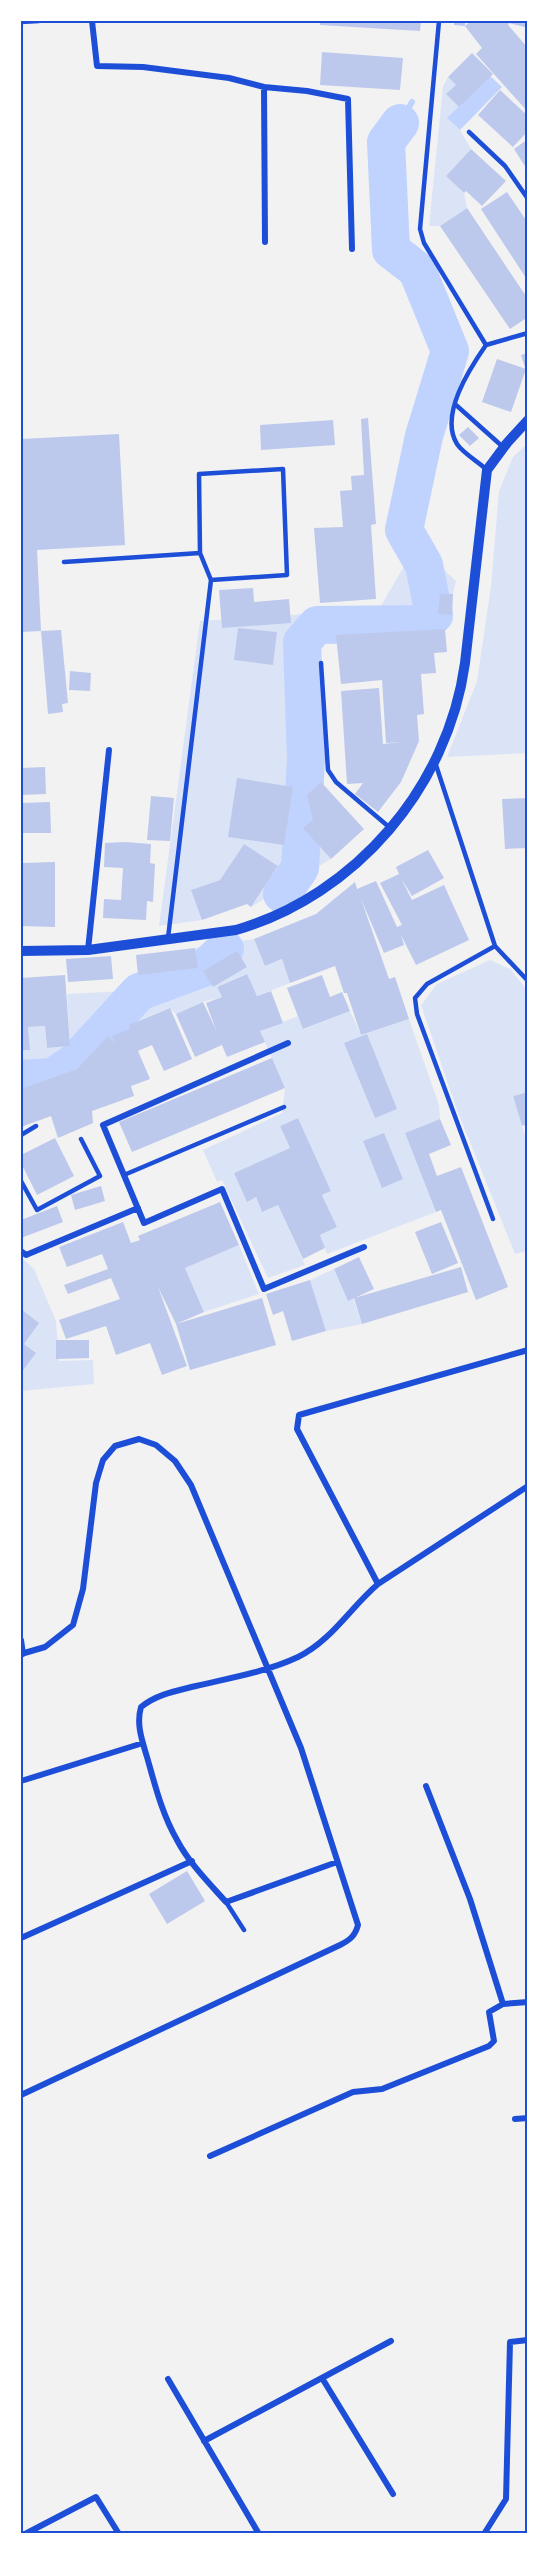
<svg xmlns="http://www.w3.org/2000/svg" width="549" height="2555" font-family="'Titillium Web',sans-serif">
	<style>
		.green { fill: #dbe4f7 }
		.water { fill: #bfd3fe }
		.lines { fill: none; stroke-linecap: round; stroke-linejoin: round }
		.stream { stroke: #bfd3fe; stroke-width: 6 }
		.river { stroke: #bfd3fe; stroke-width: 38 }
		.building { fill: #bdc9ec }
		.service { stroke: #1d4ed8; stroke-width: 4.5 }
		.minor { stroke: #1d4ed8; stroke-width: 6 }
		.tertiary { stroke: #1d4ed8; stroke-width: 10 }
		.neatline { fill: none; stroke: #1d4ed8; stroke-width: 2 }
	</style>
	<rect width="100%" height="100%" fill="#f2f2f2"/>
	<!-- green -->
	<path class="green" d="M448,77L456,85L447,95L459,107L448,119L460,130L471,149L446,176L464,193L467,208L440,226H429L443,86Z
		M528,443V753L447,757L477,681L491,586L499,491L513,457Z
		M417,544L456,581L445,629L337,635L310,653L307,795L313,820L305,830L331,859L251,907L278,867L244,844L220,880L194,889L202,920L159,926L200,621L379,609Z
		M254,939L265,966L282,959L290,983L257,996L246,974L217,987L222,997L203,1002L176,1014L169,1008L111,1032L80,1066L21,1089V1050L30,1049L28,1027L45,1026L47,1048L70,1046L67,994L123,991L138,975L197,968L195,948Z
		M490,960L510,969L528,991V1092L513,1096L528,1146V1251L515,1254L457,1110L421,1005L437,984Z
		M350,1011L361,1035L409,1019L439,1105L440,1119L405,1133L436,1212L327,1254L320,1235L337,1227L322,1195L331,1191L298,1118L280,1126L290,1148L234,1173L247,1201L256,1197L262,1212L278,1205L305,1265L268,1278L222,1180L217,1182L203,1150L282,1113L285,1088L260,1031L298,1016L304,1029Z
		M239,1245L259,1294L204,1312L185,1268Z
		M21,1257L34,1269L56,1321L59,1361L93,1360L94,1384L21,1391Z
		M334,1269L348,1300L353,1298L362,1324L326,1331L310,1280Z"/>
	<!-- water -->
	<path class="water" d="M490,76L502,87L460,130L447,118Z"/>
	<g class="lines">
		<!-- stream -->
		<path class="stream" d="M400,123L412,102"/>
		<!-- river -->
		<path class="river" d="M282,894L300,868L306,760L302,642L317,625L423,624L434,615L424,565L404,530L424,436L450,351L417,270L391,250L386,142L400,123
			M21,1079L53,1077L75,1062L139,992L206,967L225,949"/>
	</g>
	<!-- building -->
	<path class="building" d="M320,21H421L420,31L320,25Z
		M454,21H465V26L471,21H528V28L509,23L508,25L528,48V112L476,54L482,48L465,26L454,25Z
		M322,52L403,58L400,90L320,85Z
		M472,53L493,74L459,107L446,94L456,85L448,77Z
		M500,90L528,116V131L513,147L478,115Z
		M528,139V171L514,149Z
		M471,149L506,181L482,206L466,191L464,193L446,176Z
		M507,192L528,223V281L481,209Z
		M467,208L528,299V317L510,329L440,226Z
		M528,353V374H527L521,355Z
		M497,359L526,369L511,412L482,402Z
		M368,418L376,524L371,525L376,599L320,603L314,528L343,527L340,491L352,490L351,476L364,475L361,419Z
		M333,420L335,445L261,450L260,425Z
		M468,427L479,438L470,446L459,435Z
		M119,434L125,545L37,550L41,631L21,632V439Z
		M253,588L254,602L289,599L291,623L222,628L219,590Z
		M440,594H453L452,615L438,614Z
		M238,628L277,632L273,665L234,660Z
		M445,629L447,652L434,653L436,673L421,674L424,714L417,715L419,741L401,782L378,812L355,794L363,783L347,784L341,691L379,688L383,744L400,742L386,743L382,680L341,684L336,635Z
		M61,630L68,703L62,704L63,712L48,714L41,631Z
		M70,671L91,673L90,691L69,690Z
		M45,767L46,794L21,795V768Z
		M237,778L293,787L284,845L228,837Z
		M321,782L364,829L331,859L303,828L313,820L307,795Z
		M151,796L174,798L170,841L147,840Z
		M528,798V848L505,849L502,799Z
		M50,802L51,833H21V803Z
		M125,842L151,844L150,863L155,864L153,902L147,901L146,920L103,918L104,899L121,900L123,868L104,867L105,843Z
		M244,844L278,866L251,907L247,904L202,920L191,890L220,880Z
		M428,850L444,878L412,896L401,878L412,900L444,885L469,940L416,965L401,935L404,945L384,953L361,899L389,979L395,977L409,1019L361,1035L347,993H344L335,966L290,983L282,959L265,966L254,939L316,914L355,882L357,889L376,881L397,927L402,925L380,883L399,874L396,867Z
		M55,862V927L21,926V863Z
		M195,948L198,968L138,975L136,955Z
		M237,951L247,967L213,987L203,971Z
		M111,956L113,979L68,982L66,959Z
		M247,974L257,996L271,991L283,1023L260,1031L265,1042L227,1057L222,1045L195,1057L176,1014L203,1002L216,1030L206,1003L222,997L217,987Z
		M65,975L70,1046L47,1048L45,1026L28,1027L30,1050H21V978Z
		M322,975L330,997L342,992L350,1011L303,1029L287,988Z
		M170,1008L192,1059L164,1071L152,1045L138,1051L150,1079L131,1086L134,1096L92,1111L93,1123L58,1138L51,1116L21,1127V1089L77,1069L108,1036L115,1043L112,1036L130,1029L129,1025Z
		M367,1034L397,1109L375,1118L344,1043Z
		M272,1058L285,1088L132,1152L119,1122Z
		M528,1092V1124L522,1126L513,1096Z
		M298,1118L331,1191L322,1195L337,1227L320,1235L325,1248L303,1259L278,1205L262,1212L256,1197L247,1202L234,1173L290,1148L280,1126Z
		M440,1119L451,1145L429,1154L437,1176L461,1167L508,1287L476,1300L441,1210L436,1212L405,1133Z
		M384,1133L403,1179L382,1188L363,1141Z
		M55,1138L74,1176L37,1195L21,1163V1155Z
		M101,1186L105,1201L75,1210L71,1195Z
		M220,1202L239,1245L185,1268L204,1312L176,1324L158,1287L187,1366L162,1375L150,1343L116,1355L106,1326L66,1339L59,1320L120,1299L111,1278L68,1294L64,1285L108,1269L102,1254L67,1267L59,1247L123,1222L131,1243L140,1240L138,1236Z
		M57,1206L63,1222L21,1238V1220Z
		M441,1222L458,1263L432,1274L415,1232Z
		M359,1257L374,1289L348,1301L334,1269Z
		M461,1267L468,1292L362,1324L354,1298Z
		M310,1280L326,1331L292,1341L283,1311L273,1315L266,1294Z
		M262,1298L276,1345L190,1370L176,1324Z
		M22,1310L39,1323L24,1344L36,1353L21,1373Z
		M56,1340H89V1358L56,1359Z
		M187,1871L205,1901L167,1924L149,1894Z"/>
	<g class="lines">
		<!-- service -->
		<path class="service" d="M439,21L420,229L424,243L486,345C470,368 439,415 457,444C463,453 477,461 486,469
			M21,22L39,21
			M469,132L505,166L528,199
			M486,345L528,333
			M456,405L503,447
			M64,562L200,553
			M321,663L328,770L336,782L389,827
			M435,762L495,946L427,984L415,998L417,1014L493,1219
			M168,938L211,580L200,553L199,474L283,469L287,575L211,580
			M495,946L528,981
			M21,1135L36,1126
			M124,1175L284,1107
			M21,1181L37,1210L100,1176L81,1139
			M226,1902L244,1930"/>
		<!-- minor -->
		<path class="minor" d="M92,21L97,66L143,67L229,78L264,87L307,91L348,99L352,249
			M264,87L265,242
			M88,950L109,750
			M288,1043L103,1125L144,1223L222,1189L264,1289L364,1247
			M21,1251L26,1255L138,1208
			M378,1584L297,1429L299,1415L528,1350
			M21,1640L23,1654
			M21,1654L45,1647L73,1625L83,1589L96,1483L103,1460L115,1446L139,1439L156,1445L175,1461L191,1485L301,1748L358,1925C355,1936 350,1940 340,1945L21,2095
			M21,1781L143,1743
			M426,1786L470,1899L503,2004
			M337,1862L226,1902C209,1883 189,1863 177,1840C162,1814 155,1785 147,1757C142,1740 136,1724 141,1707C157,1694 176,1691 196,1686C230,1678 266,1672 298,1657C331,1641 350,1608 378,1584L528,1486
			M21,1938L192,1861
			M515,2119L528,2118
			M210,2156L353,2092L382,2089L489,2046L494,2041L489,2012L503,2004L528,2002
			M322,2378L393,2494
			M168,2379L259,2534
			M204,2441L391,2341
			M25,2534L96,2497L119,2534
			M484,2534L506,2499L510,2342L528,2340"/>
		<!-- tertiary -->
		<path class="tertiary" d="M21,951L88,950L236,930C356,895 448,787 465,663L487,470L507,443L528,420"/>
	</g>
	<!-- border -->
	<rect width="549" height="2555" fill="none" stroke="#ffffff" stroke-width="45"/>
	<rect x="22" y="22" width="504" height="2510" class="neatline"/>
</svg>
